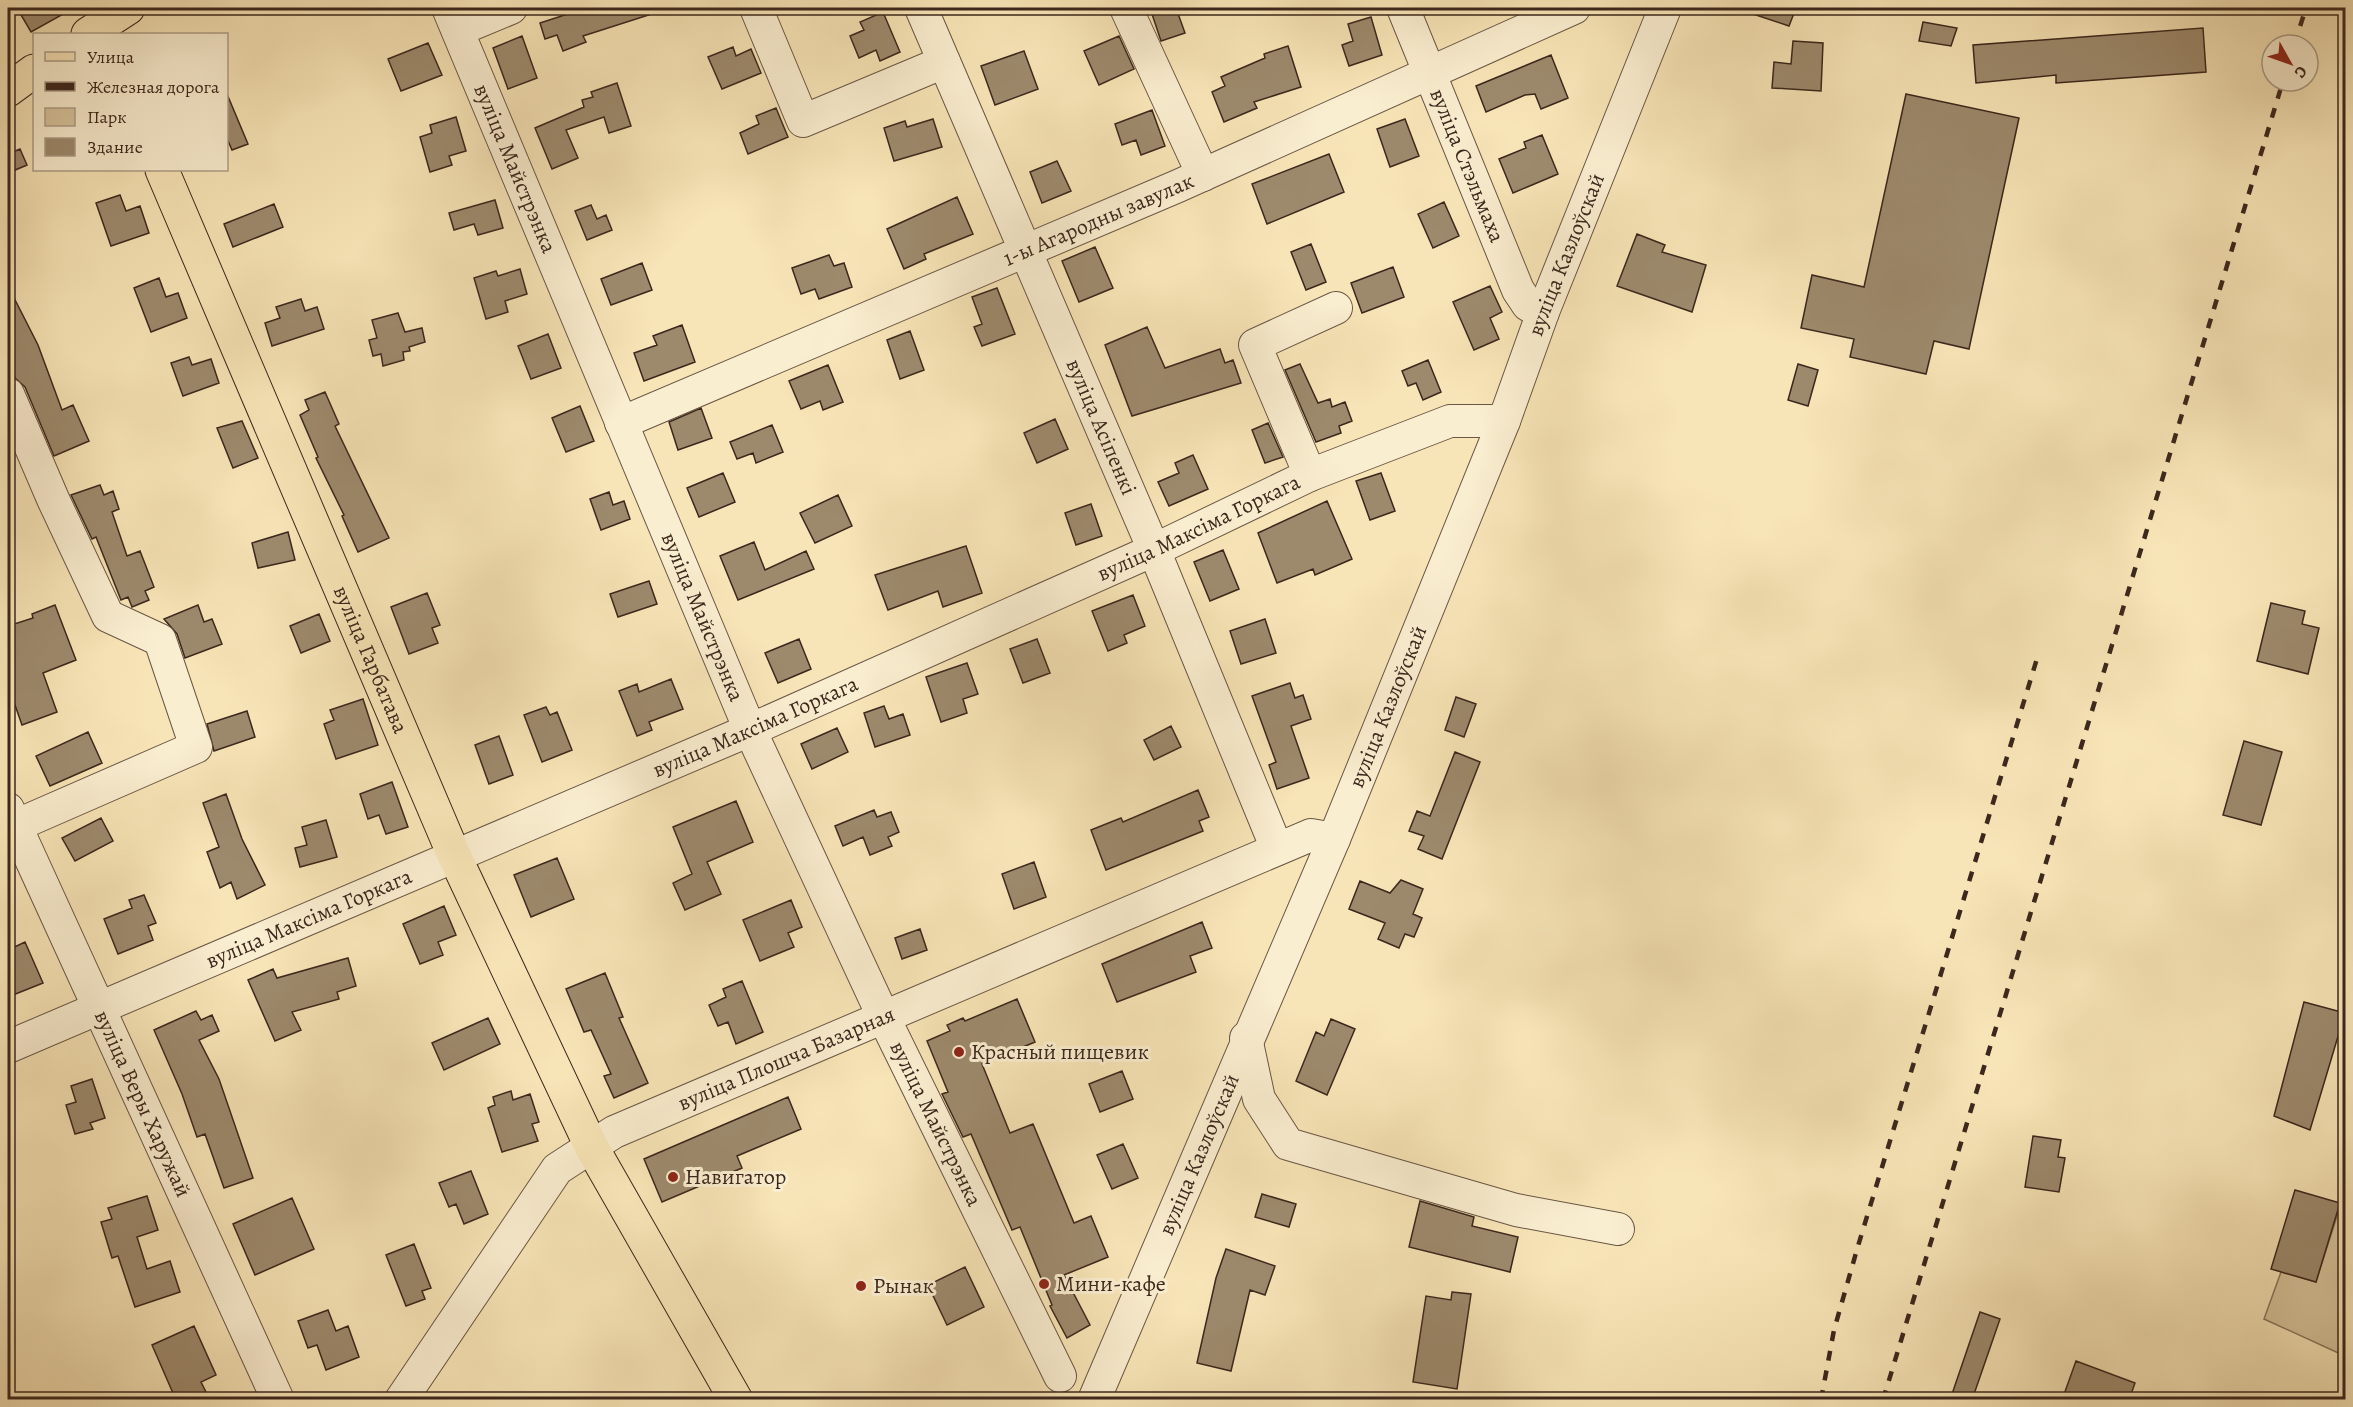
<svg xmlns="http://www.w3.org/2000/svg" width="2353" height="1407" font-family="Alegreya,serif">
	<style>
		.green { fill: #d8c59d; stroke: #8a765d; stroke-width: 1.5 }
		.building { fill: #9d8a6d; stroke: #3b271d; stroke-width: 1.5 }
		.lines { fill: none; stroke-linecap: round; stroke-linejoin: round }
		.minor-casing { stroke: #6a5644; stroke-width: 34 }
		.major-casing { stroke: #3b271d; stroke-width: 35 }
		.minor { stroke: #faeed0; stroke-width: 32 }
		.major { stroke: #f8e5b7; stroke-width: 33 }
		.rail { stroke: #3b271d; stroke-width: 4.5; stroke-dasharray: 10 10; stroke-linecap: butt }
		.poi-dot { fill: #8f2418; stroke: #faeed0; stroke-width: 2 }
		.labels { text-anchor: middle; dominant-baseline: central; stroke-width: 6; stroke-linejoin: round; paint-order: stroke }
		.street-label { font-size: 22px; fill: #3b271d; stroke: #faeed0 }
		.poi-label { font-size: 22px; fill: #3b271d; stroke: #faeed0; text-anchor: start }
	</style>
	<rect width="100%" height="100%" fill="#f8e5b7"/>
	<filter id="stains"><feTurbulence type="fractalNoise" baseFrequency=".00333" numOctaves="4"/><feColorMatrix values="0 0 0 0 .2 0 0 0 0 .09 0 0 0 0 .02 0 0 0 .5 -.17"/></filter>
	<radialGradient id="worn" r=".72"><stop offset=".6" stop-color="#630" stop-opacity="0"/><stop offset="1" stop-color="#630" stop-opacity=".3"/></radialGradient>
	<!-- green -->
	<path class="green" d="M2345,1191V1356L2264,1319L2281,1272L2316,1282Z"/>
	<!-- building -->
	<path class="building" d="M17,8H74L31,32Z
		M586,8H660L661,11L583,36L586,42L563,51L557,35L545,39L540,23Z
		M1150,8H1176L1185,33L1161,41Z
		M1745,8H1796L1789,26L1744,11Z
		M883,12L900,52L880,61L876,50L859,58L850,36L864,30L860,22Z
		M1371,17L1382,55L1349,66L1342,45L1353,41L1348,24Z
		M1923,22L1957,28L1951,46L1919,41Z
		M2203,28L2206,72L2056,83V75L1976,83L1973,45Z
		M522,36L537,78L508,89L493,48Z
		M1119,36L1134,69L1099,85L1084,51Z
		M1793,41L1823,43L1821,91L1772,88L1774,62L1791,64Z
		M428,43L442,75L401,91L388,59Z
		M1288,46L1301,87L1254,102L1257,108L1224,122L1212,92L1225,86L1221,77L1265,58L1264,54Z
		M733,47L736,56L751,49L761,73L722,89L708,57Z
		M1024,51L1038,89L995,105L981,66Z
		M1551,55L1568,98L1541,109L1535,94L1525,95L1486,112L1476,86Z
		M617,83L631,126L609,133L604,117L566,130L578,158L552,169L535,128L584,107L582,100L593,97L591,92Z
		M227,94L248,144L232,150L226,136Z
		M1906,94L2019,118L1969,349L1934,341L1926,374L1850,357L1854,339L1801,328L1812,275L1864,287Z
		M776,108L788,137L748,154L740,133L759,124L756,116Z
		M1152,110L1165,146L1141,155L1136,140L1122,145L1115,124Z
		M456,117L466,151L449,156L452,165L430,172L420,137L432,133L430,125Z
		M933,119L942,147L894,161L884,128L905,121L907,127Z
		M1405,119L1419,156L1390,167L1377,129Z
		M1542,135L1558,174L1513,193L1499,159L1526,148L1524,142Z
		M20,149L27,165L8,173V154Z
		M1329,154L1344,192L1267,224L1252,184Z
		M1057,161L1071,191L1042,203L1030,172Z
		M120,195L126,211L140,206L149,233L111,246L96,203Z
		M957,197L973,234L924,254L926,259L904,269L887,229Z
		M495,200L503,228L478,235L474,224L454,230L449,213Z
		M1444,202L1459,236L1433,248L1418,214Z
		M274,204L283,227L233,247L224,224Z
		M591,205L597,219L606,215L612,230L587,240L575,211Z
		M1637,234L1665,245L1662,252L1706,265L1692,312L1617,286Z
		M1311,244L1326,282L1306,290L1291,252Z
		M1095,247L1113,288L1079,302L1062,261Z
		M829,255L834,266L844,263L852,287L819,299L815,289L801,294L792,268Z
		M642,263L652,290L611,305L601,279Z
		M1393,267L1404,297L1362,313L1351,283Z
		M520,269L527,294L505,301L508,312L486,319L474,278L496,271L498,276Z
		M159,278L166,297L178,293L187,318L151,332L134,288Z
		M8,286L38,345L62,410L73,405L89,441L54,456L25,387L15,378L8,358Z
		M1490,286L1502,312L1490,318L1499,339L1474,350L1453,302Z
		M997,288L1015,334L982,346L974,327L982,324L972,297Z
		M301,299L305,311L317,307L324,329L272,346L265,323L280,318L276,307Z
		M398,313L405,332L422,328L425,342L409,347L410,351L403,352L404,360L383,366L381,354L373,356L369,340L377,338L372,320Z
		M682,325L695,362L644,381L634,353L657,345L653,336Z
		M1147,327L1165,368L1220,349L1225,363L1233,360L1241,383L1132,416L1105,345Z
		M910,331L924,370L900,379L887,340Z
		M548,334L561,368L531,379L518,346Z
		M189,357L192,365L211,359L219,383L183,396L171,363Z
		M1428,360L1441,392L1423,400L1416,383L1408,386L1402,371Z
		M1300,364L1318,403L1330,399L1332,407L1345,402L1352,421L1339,426L1341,433L1316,442L1285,370Z
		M1798,364L1818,370L1808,406L1788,400Z
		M828,365L843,402L823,410L820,401L801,409L789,381Z
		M325,392L339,424L335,426L389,538L358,552L342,516L344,515L316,458L318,457L300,415L309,410L305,400Z
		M580,406L594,441L566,452L552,418Z
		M701,408L712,438L678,450L669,422Z
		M1055,419L1068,449L1037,463L1024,433Z
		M242,421L258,458L233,468L217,428Z
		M1268,423L1283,457L1265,463L1252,430Z
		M772,425L783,452L756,463L753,453L737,459L730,442Z
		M1193,455L1208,489L1169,506L1158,482L1179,473L1175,463Z
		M723,473L735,502L699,517L687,488Z
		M1381,473L1395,511L1370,520L1356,481Z
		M100,485L104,495L113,491L119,509L112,512L127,556L140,551L154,587L145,591L149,600L132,607L128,597L121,600L96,537L92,539L71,495Z
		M609,492L613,505L624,501L630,519L601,530L590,499Z
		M838,495L852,526L815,543L800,513Z
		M1327,501L1352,559L1315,575L1313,569L1277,583L1258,533Z
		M1091,504L1102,536L1076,545L1065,513Z
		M288,532L295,560L258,568L252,543Z
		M754,542L765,570L806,551L814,569L738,600L720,556Z
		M966,546L982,593L943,607L938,591L888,610L875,575Z
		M1223,550L1239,589L1210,601L1194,562Z
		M649,581L657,604L618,617L610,594Z
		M427,593L440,625L432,628L438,643L409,654L391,607Z
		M1133,595L1145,626L1124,635L1127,643L1108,651L1092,611Z
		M2271,603L2305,611L2302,624L2319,628L2308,674L2257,661Z
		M55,605L76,660L43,673L57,712L22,725L8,685V626L33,618L32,614Z
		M198,605L204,622L212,619L222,644L185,658L177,634L164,619Z
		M319,614L330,641L301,653L290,626Z
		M1265,619L1276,653L1241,664L1230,631Z
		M799,639L811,669L778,683L765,653Z
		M1037,639L1050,673L1023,683L1010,649Z
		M967,663L978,694L963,699L967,713L941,722L926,677Z
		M671,679L683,709L649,722L652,730L637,736L619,691L637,684L639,692Z
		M1290,683L1295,698L1303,695L1311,719L1291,726L1309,778L1277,789L1269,765L1276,762L1252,696Z
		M1456,697L1476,704L1464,737L1445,730Z
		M363,699L378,745L336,759L324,724L334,720L330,710Z
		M884,706L889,719L903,714L910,735L875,747L864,713Z
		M546,707L550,715L557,712L572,750L542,762L524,715Z
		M247,711L255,737L214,751L207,724Z
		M1171,726L1181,747L1154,760L1144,740Z
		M837,728L848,752L812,769L801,744Z
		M88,732L102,763L50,786L36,756Z
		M499,736L513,775L489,784L475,745Z
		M2244,741L2282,752L2261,825L2223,815Z
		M1455,752L1480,762L1442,859L1418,849L1424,836L1409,831L1417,811L1430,816Z
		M392,782L408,827L386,834L379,815L368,819L360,794Z
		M1198,790L1209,817L1199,821L1203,831L1106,870L1091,830L1121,818L1123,822Z
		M226,794L242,839L265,885L237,899L231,882L220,888L207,852L219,847L203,803Z
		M736,801L753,842L707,862L721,894L685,910L673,883L692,874L673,827Z
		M874,810L877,817L891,812L899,832L888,837L892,846L870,855L863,837L843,846L835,826Z
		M101,818L113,841L75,861L62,838Z
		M326,820L337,857L300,867L295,848L307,845L302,827Z
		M557,858L574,899L531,917L514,875Z
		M1034,862L1046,897L1014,909L1002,874Z
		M1401,880L1423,889L1413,914L1422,918L1414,937L1405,934L1399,948L1378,939L1385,923L1349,909L1360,881L1390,893Z
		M144,895L156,923L148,926L153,940L118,954L104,919L132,908L129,900Z
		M791,900L802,927L788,933L794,947L760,961L743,920Z
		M444,906L456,935L438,942L443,955L420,964L403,924Z
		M1202,922L1212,948L1190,956L1196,972L1117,1002L1102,964Z
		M920,929L927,950L902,959L895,938Z
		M25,942L43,983L13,995L8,982V950Z
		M348,958L356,986L337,992L339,999L292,1012L301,1030L275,1041L248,980L273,969L277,978Z
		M605,973L623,1017L619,1018L648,1083L614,1098L604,1076L611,1074L591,1030L584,1032L566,989Z
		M742,981L763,1032L736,1044L728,1022L718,1026L709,1005L726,997L723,989Z
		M1017,999L1035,1042L982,1064L1010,1133L1033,1124L1074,1223L1091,1216L1108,1257L1064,1275L1090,1325L1067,1338L1050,1306L1052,1305L1020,1227L1012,1230L971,1134L963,1137L942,1094L948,1092L927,1041L950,1031L947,1025L963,1018L965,1021Z
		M2304,1002L2345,1013L2310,1130L2274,1116Z
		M196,1011L201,1020L212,1015L219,1031L199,1040L219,1079L253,1178L224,1188L205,1134L197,1137L182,1094L154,1030Z
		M488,1018L500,1044L444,1070L432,1043Z
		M1331,1019L1355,1029L1327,1095L1296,1081L1316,1032L1324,1036Z
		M1122,1071L1133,1099L1100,1112L1089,1084Z
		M92,1079L105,1118L90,1123L93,1129L75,1134L66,1105L76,1102L71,1086Z
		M511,1091L513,1100L530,1094L539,1122L532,1124L538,1141L502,1152L488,1108L495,1105L493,1097Z
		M788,1097L801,1129L737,1156L742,1168L662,1202L644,1159Z
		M2033,1136L2061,1140L2058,1157L2065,1158L2059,1192L2025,1187Z
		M1123,1144L1138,1178L1112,1189L1097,1155Z
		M471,1171L488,1214L464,1224L456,1204L449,1207L439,1183Z
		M2295,1190L2340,1203L2316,1282L2271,1269Z
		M1262,1194L1296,1204L1289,1227L1255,1217Z
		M147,1196L158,1230L137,1237L147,1269L170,1261L180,1292L135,1307L118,1256L112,1258L101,1222L112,1219L108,1208Z
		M292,1198L314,1249L255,1275L233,1224Z
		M1420,1201L1474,1217L1472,1226L1518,1237L1510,1272L1409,1247Z
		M414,1244L431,1288L422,1291L425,1299L406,1306L386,1255Z
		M1226,1249L1275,1266L1265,1295L1250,1290L1231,1371L1197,1363L1216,1278Z
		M965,1267L984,1307L947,1325L928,1285Z
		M1452,1292L1471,1294L1457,1389L1413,1382L1426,1296L1451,1300Z
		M328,1310L336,1331L348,1326L359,1357L326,1370L317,1345L308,1348L298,1321Z
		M1980,1312L2000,1319L1972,1400H1950Z
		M194,1326L216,1375L201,1382L210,1400H176L152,1345Z
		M2076,1361L2135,1383L2129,1400H2062Z"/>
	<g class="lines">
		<defs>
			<g id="minor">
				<path id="s1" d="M448,8L750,730L883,1016L1060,1376"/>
				<path d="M756,8L803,121L944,62"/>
				<path id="s2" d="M921,8L1154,550L1277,849"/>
				<path d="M1126,8L1203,175"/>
				<path id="s3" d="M1403,8L1518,290L1528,305L1543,312"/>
				<path d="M458,30L511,8"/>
				<path d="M8,394L53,499L108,616L160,640L196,747L15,826"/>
				<path id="s4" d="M621,423L1178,186L1574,8"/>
				<path d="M1310,475L1255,345L1336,308"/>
				<path id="s5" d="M8,809L278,1400"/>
				<path d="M1246,1038L1259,1099L1288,1144L1516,1210L1618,1229"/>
				<path id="s6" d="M8,1047L750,730L1154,550L1310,475L1450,421H1504"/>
				<path id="s7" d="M401,1400L557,1169L614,1132L1311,835L1334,839"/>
				<path id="s8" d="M1094,1400L1334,839L1504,421L1543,312L1665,8"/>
			</g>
			<g id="major">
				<path d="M88,34L128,8"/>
				<path d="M8,90L34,71"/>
				<path id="s9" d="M162,170L454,855L591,1146L736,1400"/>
			</g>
		</defs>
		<!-- minor casing -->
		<use href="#minor" class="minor-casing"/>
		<!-- major casing -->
		<use href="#major" class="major-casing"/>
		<!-- minor -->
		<use href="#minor" class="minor"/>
		<!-- major -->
		<use href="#major" class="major"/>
		<!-- rail -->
		<path class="rail" d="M2294,45L2306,8
			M2342,584L2346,554
			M1821,1400L1834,1330L1858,1246L2039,652
			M1883,1400L2283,81"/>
	</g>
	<!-- markers -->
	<g class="poi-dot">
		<circle cx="959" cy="1052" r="6"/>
		<circle cx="673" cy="1177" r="6"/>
		<circle cx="1044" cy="1284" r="6"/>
		<circle cx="861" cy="1286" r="6"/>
	</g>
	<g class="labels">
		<!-- street labels -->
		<g class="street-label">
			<text stroke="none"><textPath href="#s3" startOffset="170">вуліца Стэльмаха</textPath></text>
			<text stroke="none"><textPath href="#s1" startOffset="174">вуліца Майстрэнка</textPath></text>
			<text stroke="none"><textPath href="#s4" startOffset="519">1-ы Агародны завулак</textPath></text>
			<text stroke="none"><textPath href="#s8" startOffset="1239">вуліца Казлоўскай</textPath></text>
			<text stroke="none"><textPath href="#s2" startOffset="456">вуліца Асіпенкі</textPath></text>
			<text stroke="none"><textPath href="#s6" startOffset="1299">вуліца Максіма Горкага</textPath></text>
			<text stroke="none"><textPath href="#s1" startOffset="660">вуліца Майстрэнка</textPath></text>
			<text stroke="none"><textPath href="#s9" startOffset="532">вуліца Гарбатава</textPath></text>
			<text stroke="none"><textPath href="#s8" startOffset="753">вуліца Казлоўскай</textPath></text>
			<text stroke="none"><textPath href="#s6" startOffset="813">вуліца Максіма Горкага</textPath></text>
			<text stroke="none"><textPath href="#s6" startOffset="327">вуліца Максіма Горкага</textPath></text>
			<text stroke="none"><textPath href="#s7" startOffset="534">вуліца Плошча Базарная</textPath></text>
			<text stroke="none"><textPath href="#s5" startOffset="324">вуліца Веры Харужай</textPath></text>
			<text stroke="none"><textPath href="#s1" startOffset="1218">вуліца Майстрэнка</textPath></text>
			<text stroke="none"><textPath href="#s8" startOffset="267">вуліца Казлоўскай</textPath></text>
		</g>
		<!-- poi labels -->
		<g class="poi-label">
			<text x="971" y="1052">Красный пищевик</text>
			<text x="685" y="1177">Навигатор</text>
			<text x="1056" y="1284">Мини-кафе</text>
			<text x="873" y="1286">Рынак</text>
		</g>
	</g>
	<!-- margin -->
	<rect width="2353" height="1407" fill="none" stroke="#f8e5b7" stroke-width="30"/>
	<rect x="9" y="9" width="2335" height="1389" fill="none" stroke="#3b271d" stroke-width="3"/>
	<rect x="15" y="15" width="2323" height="1377" fill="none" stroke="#3b271d" stroke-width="1.5"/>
	<!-- legend -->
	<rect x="33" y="33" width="195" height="138" fill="#faeed0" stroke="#ae9e88" stroke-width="1.5"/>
	<rect x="45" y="52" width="30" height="9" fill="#f8e5b7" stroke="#ae9e88" stroke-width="1.5"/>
	<text x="87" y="63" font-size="18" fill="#3b271d">Улица</text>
	<rect x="45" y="82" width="30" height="9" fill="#3b271d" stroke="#ae9e88" stroke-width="1.5"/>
	<text x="87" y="93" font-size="18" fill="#3b271d">Железная дорога</text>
	<rect x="45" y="108" width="30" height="18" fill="#d8c59d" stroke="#ae9e88" stroke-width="1.5"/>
	<text x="87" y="123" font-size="18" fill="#3b271d">Парк</text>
	<rect x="45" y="138" width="30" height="18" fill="#9d8a6d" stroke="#ae9e88" stroke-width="1.5"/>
	<text x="87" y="153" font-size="18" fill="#3b271d">Здание</text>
	<!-- north arrow -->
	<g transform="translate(2290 63) rotate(130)"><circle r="28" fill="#faeed0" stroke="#ae9e88" stroke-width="1.5"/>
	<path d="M0-4.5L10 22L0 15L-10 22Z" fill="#8f2418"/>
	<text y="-9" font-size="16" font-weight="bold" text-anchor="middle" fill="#3b271d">С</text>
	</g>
	<rect width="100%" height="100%" filter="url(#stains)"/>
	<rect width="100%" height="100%" fill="url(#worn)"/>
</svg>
